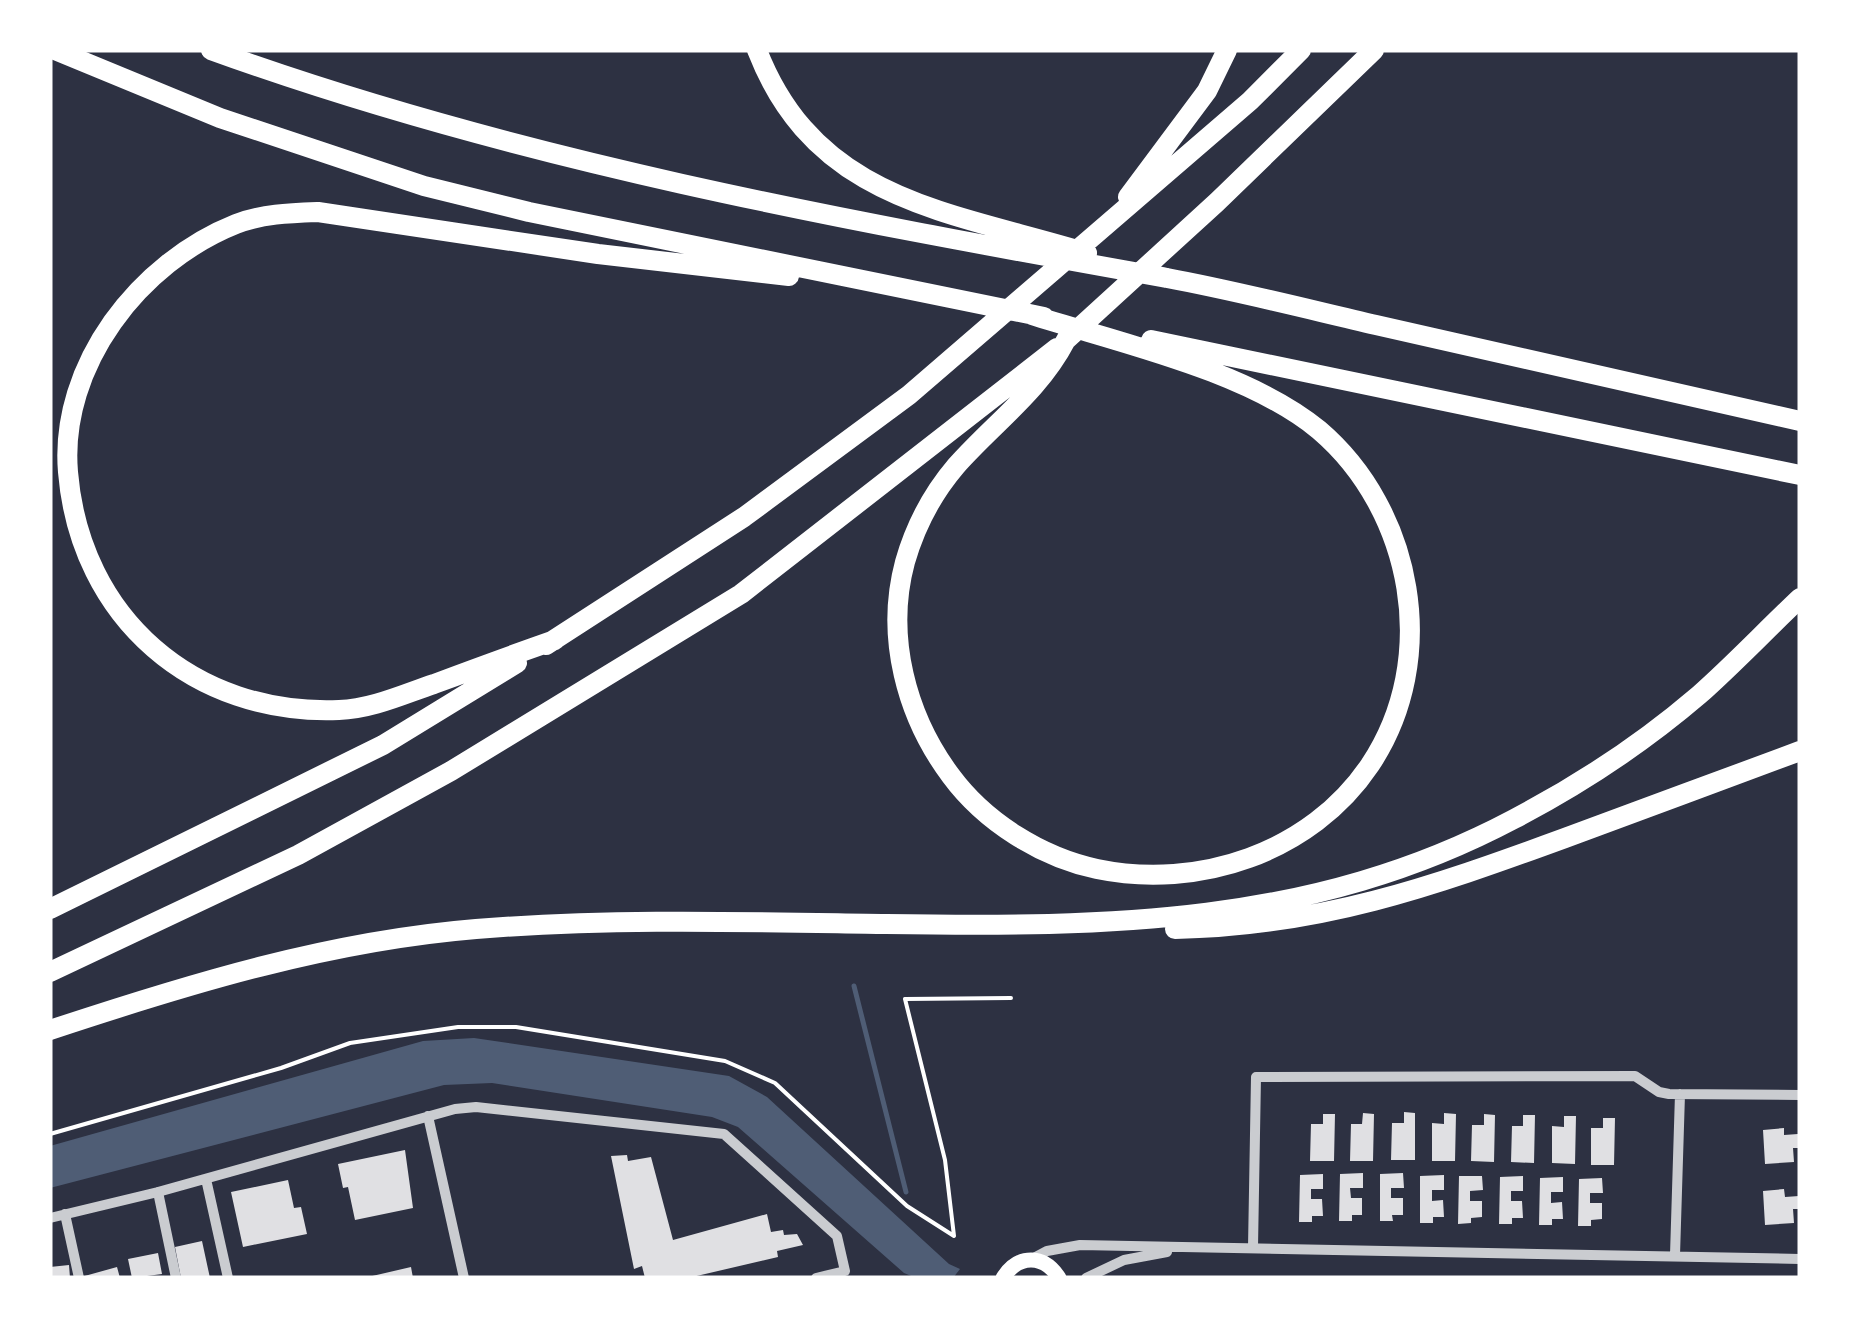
<svg xmlns="http://www.w3.org/2000/svg" width="1850" height="1328" font-family="Karla,sans-serif">
	<style>
		.water { fill: #4f5d75 }
		.lines { fill: none; stroke-linecap: round; stroke-linejoin: round }
		.stream { stroke: #4f5d75; stroke-width: 5 }
		.building { fill: #e0e0e3 }
		.path { stroke: #fff; stroke-width: 4 }
		.minor { stroke: #caccd0; stroke-width: 10 }
		.secondary { stroke: #fff; stroke-width: 15 }
		.motorway { stroke: #fff; stroke-width: 20 }
	</style>
	<rect width="100%" height="100%" fill="#2d3142"/>
	<!-- water -->
	<path class="water" d="M474,1038L729,1076L767,1097L949,1264L960,1269L953,1278H916L904,1273L738,1127L712,1117L492,1083L444,1085L50,1188V1146L423,1041Z"/>
	<g class="lines">
		<!-- stream -->
		<path class="stream" d="M854,986L906,1192"/>
	</g>
	<!-- building -->
	<path class="building" d="M1404,1112L1415,1113V1160H1391L1392,1123H1404Z
		M1363,1113L1374,1114L1373,1161H1350L1351,1124H1362Z
		M1444,1113L1456,1114L1455,1161H1432V1123L1444,1124Z
		M1323,1114H1335L1334,1161H1310L1311,1124H1323Z
		M1484,1114L1495,1115L1494,1162L1471,1161L1472,1125H1484Z
		M1523,1115H1535L1534,1163L1511,1162L1512,1126H1523Z
		M1564,1116H1576L1575,1164L1552,1163V1126L1564,1127Z
		M1603,1118H1615L1614,1165H1591V1128H1603Z
		M1784,1128V1135L1798,1134L1799,1148H1793L1794,1162L1765,1164L1763,1130Z
		M405,1150L413,1208L355,1220L348,1187L343,1188L338,1164Z
		M627,1155L628,1161L651,1157L673,1240L767,1214L771,1232L783,1230L784,1235L797,1234L803,1245L777,1251L778,1257L688,1278H645L642,1266L634,1269L611,1156Z
		M1363,1173V1188H1350L1351,1198H1362V1215H1352V1221H1339L1340,1174Z
		M1403,1173L1404,1188H1391V1198H1403V1215H1392L1393,1221H1380V1174Z
		M1323,1174V1189H1311V1199H1322L1323,1216H1312V1222H1299L1300,1175Z
		M1444,1175V1190H1432V1201L1443,1200L1444,1217H1433V1223H1420V1176Z
		M1459,1176H1482L1483,1190L1470,1191V1201H1482V1217L1471,1218V1223L1458,1224Z
		M1523,1176V1191H1511V1201H1522L1523,1218H1512V1224H1499L1500,1177Z
		M1563,1177V1192H1551V1203L1562,1202L1563,1219H1552V1225H1539L1540,1178Z
		M1602,1178L1603,1193H1590V1203H1602V1219L1591,1220V1226H1578L1579,1179Z
		M288,1180L294,1208L301,1207L307,1234L243,1247L231,1192Z
		M1784,1189L1785,1197L1799,1196L1800,1209H1793L1794,1223L1765,1225L1763,1191Z
		M202,1241L210,1278H181L175,1247Z
		M158,1253L162,1274L132,1278L128,1259Z
		M69,1265L70,1278H50V1267Z
		M117,1267L120,1278H81V1277Z
		M411,1267L413,1278H369L368,1277Z"/>
	<g class="lines">
		<!-- path -->
		<path class="path" d="M50,1134L281,1068L350,1043L458,1027H516L725,1061L775,1083L907,1206L954,1236L945,1160L905,999L1011,998"/>
		<!-- minor -->
		<path class="minor" d="M428,1116L464,1278
			M206,1179L228,1278
			M158,1192L176,1278
			M65,1214L79,1278
			M50,1218L158,1192L455,1109L476,1107L724,1134L837,1236L845,1271L816,1278
			M1253,1247L1256,1077L1635,1076L1659,1092L1669,1094L1800,1095
			M1675,1255L1680,1094
			M1032,1259L1047,1251L1080,1245L1800,1259
			M1086,1278L1124,1260L1167,1252"/>
		<!-- secondary -->
		<path class="secondary" d="M1003,1278C1018,1254 1044,1254 1059,1278"/>
		<!-- motorway -->
		<path class="motorway" d="M55,50L220,118L424,186L529,212L1044,317
			M211,50C520,162 844,220 1167,278C1237,291 1307,309 1376,325C1517,357 1659,389 1800,421
			M757,50C816,202 950,211 1087,253
			M1128,197L1207,91L1227,50
			M1032,315C1120,343 1248,371 1319,430C1413,510 1441,659 1370,765C1311,853 1198,890 1097,869C1041,857 985,822 951,776C906,716 885,636 905,562C915,527 933,493 956,466C994,423 1039,392 1066,340L1217,202L1374,50
			M1151,340L1800,475
			M555,640C515,654 474,669 434,684C404,694 372,709 339,710C194,716 80,618 68,472C59,365 140,262 236,224C261,214 291,213 318,212L598,254L789,276
			M546,645L744,517L909,395L1250,101L1301,50
			M50,909L383,745L517,663
			M1175,929C1320,926 1431,887 1565,838C1643,809 1722,780 1800,751
			M50,972L298,855L451,771L741,594L1057,348
			M50,1030C189,984 329,941 476,929C612,918 749,922 886,924C1107,927 1312,926 1514,819C1579,785 1643,743 1699,695C1734,664 1766,630 1800,598"/>
	</g>
	<!-- border -->
	<rect width="1850" height="1328" fill="none" stroke="#ffffff" stroke-width="105"/>
</svg>
